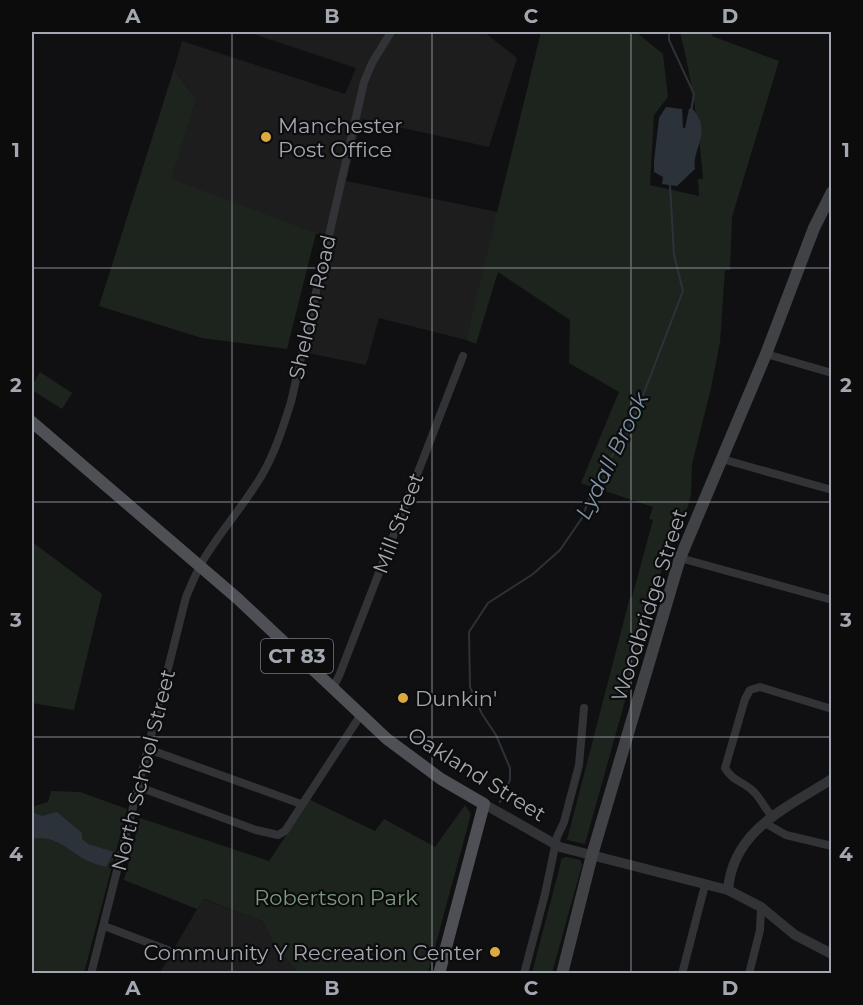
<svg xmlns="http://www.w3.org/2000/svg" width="863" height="1005" font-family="Montserrat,sans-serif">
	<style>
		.built { fill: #1d1d1e }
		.green { fill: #1d241e }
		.water { fill: #2c3239 }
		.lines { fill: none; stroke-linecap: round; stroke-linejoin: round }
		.stream { stroke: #2c3239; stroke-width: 2 }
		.minor { stroke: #323336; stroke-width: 8 }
		.tertiary { stroke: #323336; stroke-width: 10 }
		.secondary { stroke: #404246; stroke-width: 12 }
		.primary { stroke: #4e5055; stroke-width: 12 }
		.grid { fill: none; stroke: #a3a7b1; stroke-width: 1.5; stroke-opacity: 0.55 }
		.poi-dot { fill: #daa940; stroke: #0c0c0d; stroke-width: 2 }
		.labels { text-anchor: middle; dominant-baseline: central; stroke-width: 4.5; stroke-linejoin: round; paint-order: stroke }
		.shield { fill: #0c0c0d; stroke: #767880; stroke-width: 1.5 }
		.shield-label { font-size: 20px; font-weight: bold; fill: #a3a7b1 }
		.poi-label { font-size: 21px; fill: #a3a7b1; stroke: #0c0c0d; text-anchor: start }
		.street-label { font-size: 21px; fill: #a3a7b1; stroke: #0c0c0d }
		.park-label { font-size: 21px; fill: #7c9a7f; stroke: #0c0c0d }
		.water-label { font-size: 22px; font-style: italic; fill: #7e94a8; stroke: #0c0c0d }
		.neatline { fill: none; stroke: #a3a7b1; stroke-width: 2 }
		.grid-label { font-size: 20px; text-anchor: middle; font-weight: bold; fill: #a3a7b1 }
	</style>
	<rect width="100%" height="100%" fill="#101012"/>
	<!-- built -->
	<path class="built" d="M247,32H484L517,58L489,147L362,119L346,181L498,212L466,340L379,318L366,365L308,353L332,240L170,179L196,100L174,69L182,41L345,94L356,68Z
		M203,899L262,921L276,947L298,973L159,974Z"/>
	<!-- green -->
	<path class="green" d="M541,32H636L663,54L668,97L654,115L650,185L699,196L698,179H703C699,129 692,80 680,32H713L712,36L779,61L732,217L730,270H725L720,342L711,388L692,464L691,495L682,527L666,554L585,844L567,840L630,597H632L653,520L649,519L653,507L581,483L619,392L569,363L570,320L498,272L476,344L466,340Z
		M174,69L196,100L171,179L316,233L287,349L202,338L99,306Z
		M40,372L72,393L62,409L32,390V386Z
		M32,542L102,594L74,710L32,703Z
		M51,791L80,792L127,809L84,973H32V807L48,802Z
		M310,800L375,831L384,819L435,847L465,805L471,814L428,973H298L276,947L262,921L204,899L197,909L124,880L140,818L269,861Z
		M567,857L580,860L582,865L552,973H532L562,858Z"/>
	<!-- water -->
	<path class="water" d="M666,107L682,109L683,128H685L689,109L692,108C714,134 691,148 695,169L677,186L662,184L663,177L654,172V161L659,118Z
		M32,812L42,816L57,812L82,833V839L88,844L114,852L106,867C99,865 91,863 84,859C67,849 53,834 32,839Z"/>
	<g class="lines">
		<!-- stream -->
		<path class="stream" d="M669,32V40L694,94L691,111
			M500,802L510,780V768L496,735L482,714L470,687L469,632L488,603L533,574L560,550L582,518L597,478L630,429L683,291L674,255L670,185"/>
		<!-- minor -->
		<path class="minor" d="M766,354L832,373
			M722,459L832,490
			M680,558L832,600
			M332,689L339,676L463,356
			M148,749L301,804
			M139,787L256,830L278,835L285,831L360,716
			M772,817C766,809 761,800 755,793C744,781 733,782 725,768L745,699L750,690L760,687L832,709
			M765,823L786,835L832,846
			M104,926L173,952
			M91,974L186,597C193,581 199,565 209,551C226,525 246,502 262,475C275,453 283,427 291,402L364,82L372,63L391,32
			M524,974L545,894L557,837L564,822L579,765L584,708
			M682,974L705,885
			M749,974L760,930L761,907"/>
		<!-- tertiary -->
		<path class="tertiary" d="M484,804L560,847L728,890L761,907L795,935L832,954
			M728,890C733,830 786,808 832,779"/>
		<!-- secondary -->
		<path class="secondary" d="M562,974L592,855L680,558L766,354L814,228L832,192"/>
		<!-- primary -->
		<path class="primary" d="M32,422L237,598L387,739L441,779L484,804L439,974"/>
	</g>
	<!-- grid -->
	<path class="grid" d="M232,32V974M432,32V974M631,32V974M32,268H832M32,502H832M32,737H832"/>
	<!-- markers -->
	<g class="poi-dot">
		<circle cx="266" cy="137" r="6"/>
		<circle cx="403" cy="698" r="6"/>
		<circle cx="495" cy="952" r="6"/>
	</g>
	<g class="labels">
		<!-- shield labels -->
		<rect class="shield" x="261" y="639" width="72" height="34" rx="4.5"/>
		<g class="shield-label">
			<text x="297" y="656">CT 83</text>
		</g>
		<!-- poi labels -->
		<g class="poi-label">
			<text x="278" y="125">Manchester<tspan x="278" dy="24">Post Office</tspan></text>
			<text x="415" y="698">Dunkin'</text>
			<text x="483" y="952" text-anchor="end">Community Y Recreation Center</text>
		</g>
		<!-- street labels -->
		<g class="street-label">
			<text transform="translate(312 307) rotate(-77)">Sheldon Road</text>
			<text transform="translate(398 523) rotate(-69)">Mill Street</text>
			<text transform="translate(649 605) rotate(-72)">Woodbridge Street</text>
			<text transform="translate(143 770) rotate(-76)">North School Street</text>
			<text transform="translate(477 774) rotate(32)">Oakland Street</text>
		</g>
		<!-- park labels -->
		<g class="park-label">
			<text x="336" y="897">Robertson Park</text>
		</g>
		<!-- water labels -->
		<g class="water-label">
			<text transform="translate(612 456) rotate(-64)">Lydall Brook</text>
		</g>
	</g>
	<!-- border -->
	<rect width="863" height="1005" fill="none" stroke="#0c0c0d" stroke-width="66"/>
	<rect x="33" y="33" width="797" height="939" class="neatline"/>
	<g class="grid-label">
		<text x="133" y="23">A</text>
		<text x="332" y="23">B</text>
		<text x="531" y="23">C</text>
		<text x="730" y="23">D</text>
		<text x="16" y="157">1</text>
		<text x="846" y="157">1</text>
		<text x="16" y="392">2</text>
		<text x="846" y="392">2</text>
		<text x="16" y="627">3</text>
		<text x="846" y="627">3</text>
		<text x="16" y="861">4</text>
		<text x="846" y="861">4</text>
		<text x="133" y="995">A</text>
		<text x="332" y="995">B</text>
		<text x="531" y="995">C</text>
		<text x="730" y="995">D</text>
	</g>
</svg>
